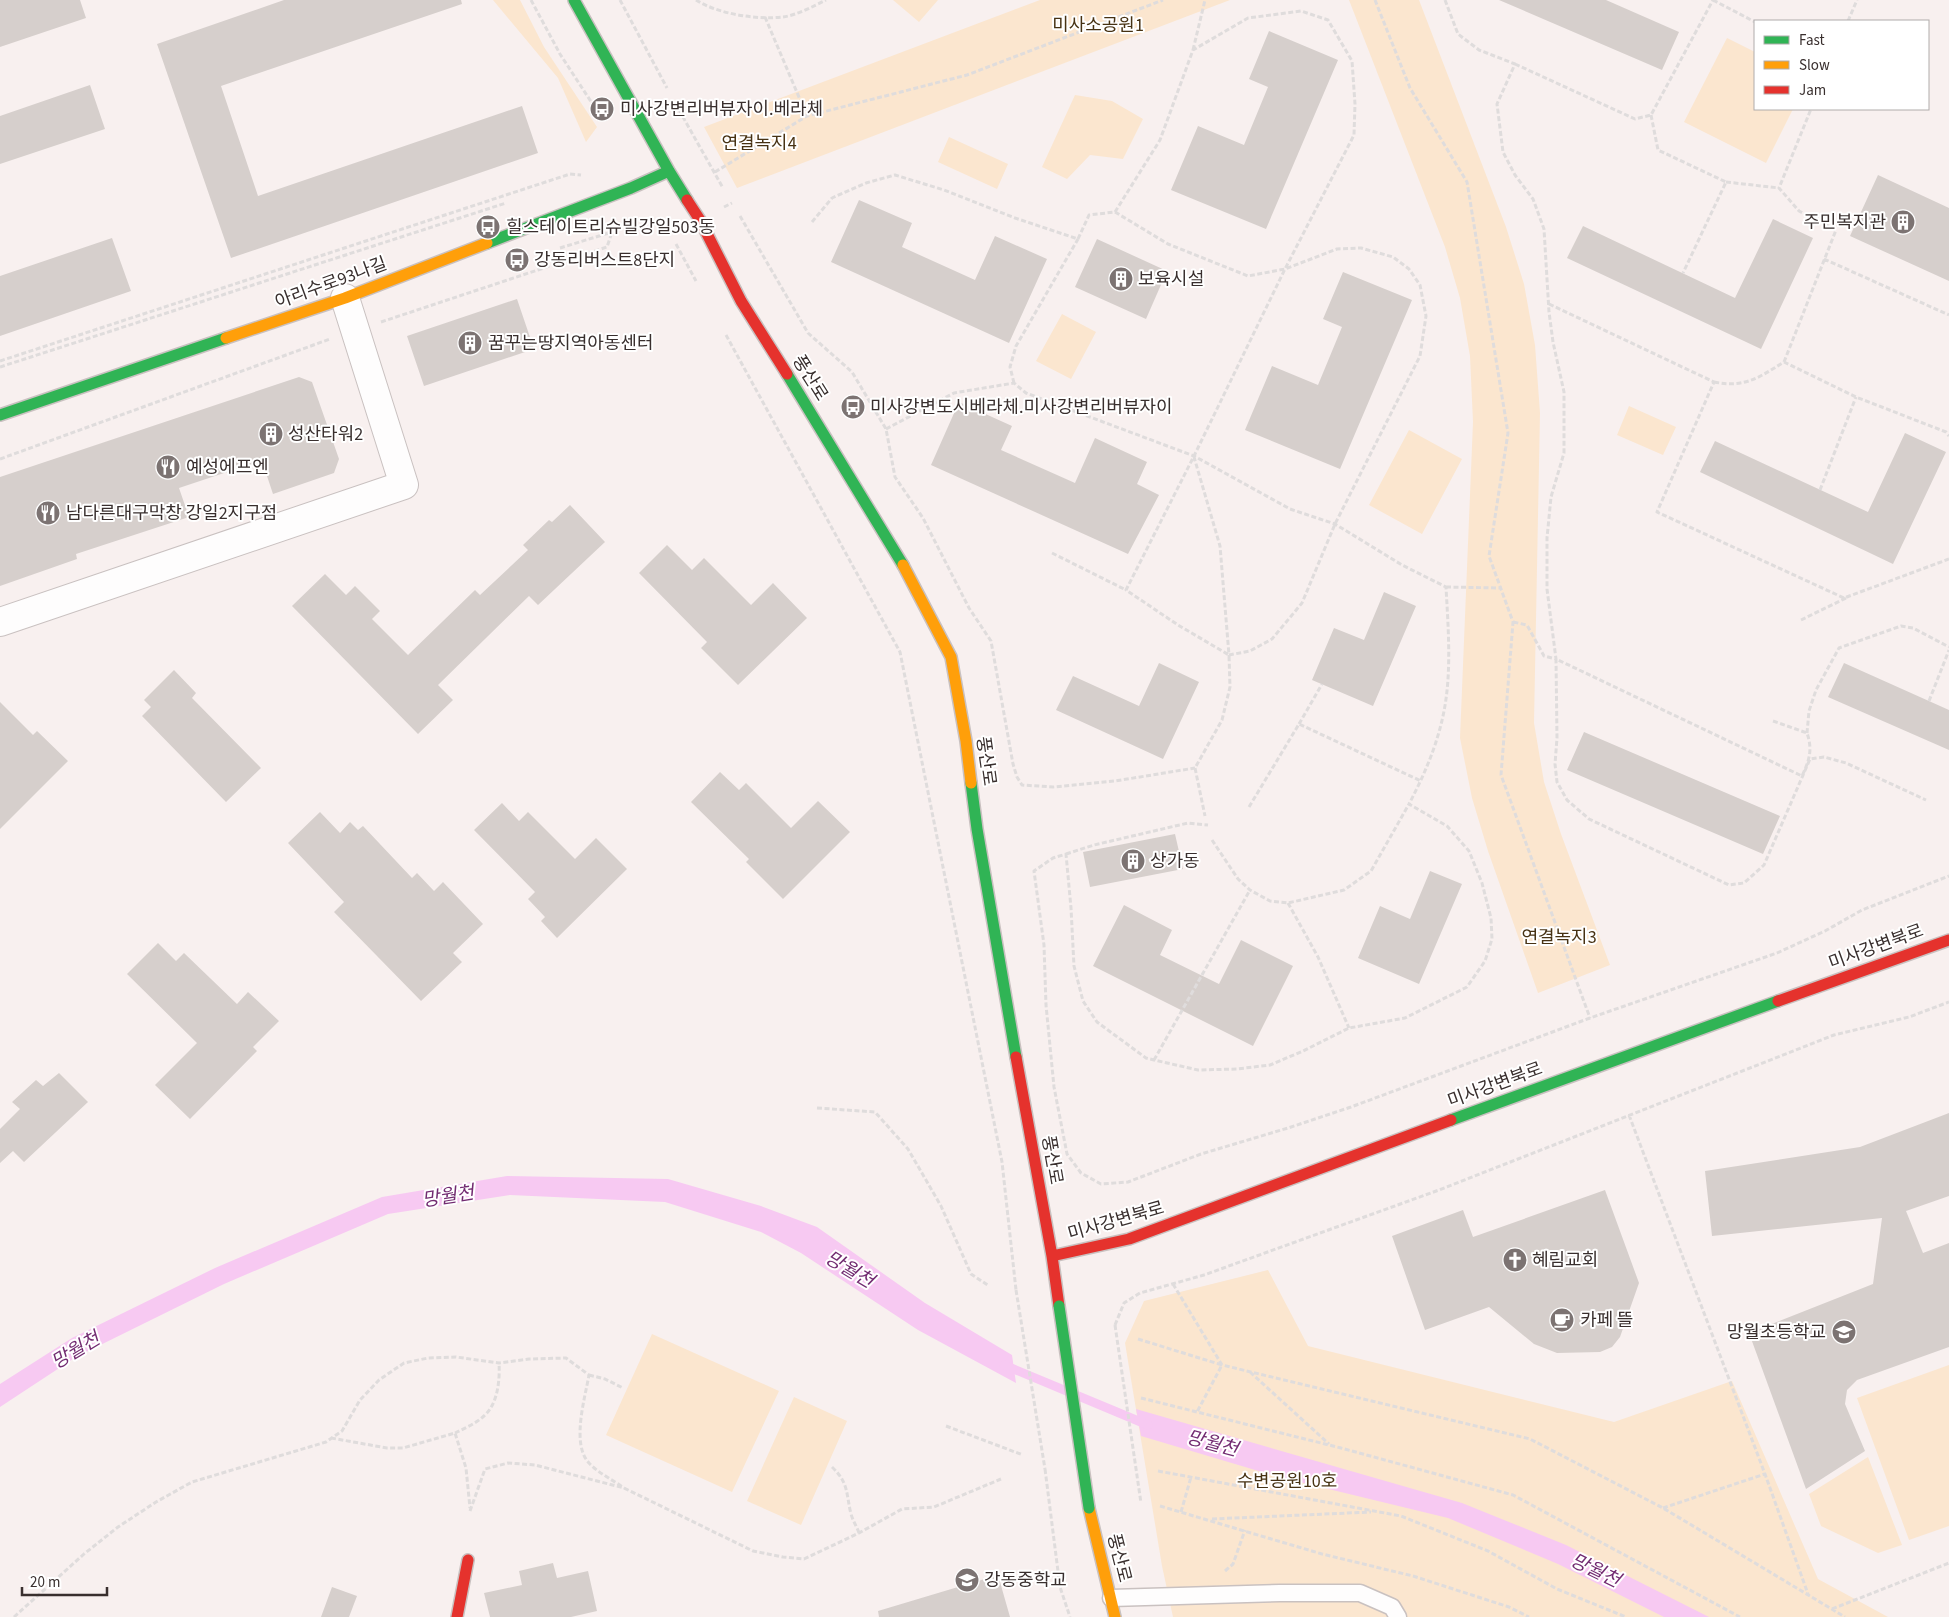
<svg xmlns="http://www.w3.org/2000/svg" width="1949" height="1617" font-family="'Source Sans 3','Noto Sans KR',sans-serif">
	<style>
		.green { fill: #fbe6cf }
		.water { fill: #f7c9f2 }
		.lines { fill: none; stroke-linecap: round; stroke-linejoin: round }
		.stream { stroke: #f7c9f2; stroke-width: 9 }
		.building { fill: #d6cfcc }
		.lane-casing { stroke: #c9c1c0; stroke-width: 19 }
		.street-casing { stroke: #c9c1c0; stroke-width: 30 }
		.fast-casing { stroke: #c9c1c0; stroke-width: 14 }
		.slow-casing { stroke: #c9c1c0; stroke-width: 14 }
		.jam-casing { stroke: #c9c1c0; stroke-width: 14 }
		.path { stroke: #dfdcdc; stroke-width: 3; stroke-dasharray: 5 2.5; stroke-linecap: butt }
		.lane { stroke: #fefdfd; stroke-width: 16 }
		.street { stroke: #fefdfd; stroke-width: 28 }
		.fast { stroke: #30b455; stroke-width: 11 }
		.slow { stroke: #ff9f0a; stroke-width: 11 }
		.jam { stroke: #e5322d; stroke-width: 11 }
		.fast-bridge-casing { stroke: #c9c1c0; stroke-width: 14; stroke-linecap: butt }
		.path-bridge { stroke: #dfdcdc; stroke-width: 3; stroke-dasharray: 5 2.5; stroke-linecap: butt }
		.fast-bridge { stroke: #30b455; stroke-width: 11 }
		.labels { text-anchor: middle; dominant-baseline: central; stroke-width: 4; stroke-linejoin: round; paint-order: stroke }
		.park-label { font-size: 18px; fill: #473213; stroke: #fff }
		.poi-label { font-size: 18px; fill: #392f2e; stroke: #fff; text-anchor: start }
		.street-label { font-size: 18px; fill: #392f2e; stroke: #fff }
		.water-label { font-size: 19px; font-style: italic; fill: #722b71; stroke: #fff }
	</style>
	<rect width="100%" height="100%" fill="#f8f0ef"/>
	<!-- green -->
	<path class="green" d="M493,0H520L544,47L597,127L586,142L558,78Z
		M893,0H938L919,22Z
		M1040,0H1230L737,188L704,127Z
		M1349,0H1419L1506,227L1524,284L1535,345L1540,413L1534,723L1544,782L1561,834L1610,965L1538,993L1488,851L1472,798L1460,738L1473,422L1470,356L1460,298L1445,247Z
		M1727,38L1755,52V109H1793L1766,163L1684,122Z
		M1075,95L1112,101L1143,119L1123,159L1090,155L1067,179L1042,167Z
		M949,137L1008,164L997,189L938,162Z
		M1062,314L1096,332L1071,379L1036,361Z
		M1629,406L1676,427L1663,455L1617,435Z
		M1409,430L1462,459L1422,534L1369,505Z
		M1268,1270L1308,1346L1614,1422L1732,1381L1818,1579L1888,1617H1173L1162,1566L1125,1343L1144,1301Z
		M652,1334L779,1391L732,1492L606,1435Z
		M1949,1365V1526L1909,1540L1857,1398Z
		M794,1397L847,1421L801,1525L747,1501Z
		M1868,1457L1902,1545L1878,1553L1821,1526L1809,1494Z"/>
	<!-- water -->
	<path class="water" d="M507,1176L668,1179L761,1206L817,1227L925,1303L1012,1355L1016,1383L918,1330L801,1253L761,1232L665,1202L510,1195L388,1214L224,1284L76,1357L0,1407V1384L72,1338L215,1268L382,1197Z
		M1136,1409L1462,1503L1566,1545L1709,1617H1664L1558,1564L1448,1518L1279,1477L1141,1436Z"/>
	<g class="lines">
		<!-- stream -->
		<path class="stream" d="M1004,1365L1148,1425"/>
	</g>
	<!-- building -->
	<path class="building" d="M0,0H80L86,18L0,47Z
		M284,0H461L462,4L221,86L258,196L522,106L538,153L231,258L157,44Z
		M1499,0H1606L1679,32L1662,70Z
		M1269,31L1338,60L1266,229L1171,190L1198,126L1244,145L1268,87L1249,79Z
		M90,85L105,129L0,164V116Z
		M1878,175L1949,208V281L1850,236Z
		M859,200L912,223L902,247L975,280L995,236L1047,259L1009,343L831,262Z
		M1773,219L1813,238L1761,349L1567,258L1583,226L1735,298Z
		M112,238L131,291L0,336V276Z
		M1097,239L1167,271L1146,319L1075,287Z
		M1343,272L1412,300L1340,469L1245,430L1272,366L1318,385L1342,327L1323,319Z
		M517,299L534,349L424,386L407,336Z
		M299,377L312,382L339,459L334,473L273,494L262,461L224,473L179,488L189,517L76,554L77,559L0,586V477Z
		M959,402L1012,426L1001,450L1075,483L1095,438L1147,462L1137,484L1159,495L1128,554L931,465Z
		M1905,433L1946,452L1893,564L1700,472L1715,441L1868,512Z
		M570,505L605,542L538,605L529,596L438,685L453,700L418,734L292,606L325,574L346,595L355,586L380,611L372,619L408,655L475,590L480,595L528,550L523,545L549,520L552,522Z
		M667,545L692,570L704,558L751,605L773,583L807,618L738,685L701,648L707,642L639,573Z
		M1384,592L1416,606L1373,706L1312,680L1334,628L1364,640Z
		M1159,663L1199,682L1163,759L1056,710L1073,676L1139,706Z
		M1844,663L1949,710V750L1828,697Z
		M174,670L196,693L192,698L261,768L226,802L142,716L151,707L144,700Z
		M0,702L33,735L37,731L68,761L0,829Z
		M1584,732L1780,816L1763,854L1567,770Z
		M720,772L739,790L746,783L791,828L818,801L850,832L783,899L746,862L749,859L691,802Z
		M502,803L519,821L528,812L575,859L596,838L627,869L557,938L541,921L545,917L528,899L535,892L474,830Z
		M320,812L340,833L350,822L358,830L363,826L412,878L417,873L434,891L443,882L483,924L453,953L462,962L421,1001L334,912L344,902L288,843Z
		M1175,834L1183,869L1090,887L1083,852Z
		M1430,871L1462,884L1419,984L1358,958L1380,906L1410,919Z
		M1124,905L1172,930L1160,955L1219,984L1241,940L1293,966L1253,1046L1093,966Z
		M158,943L176,961L184,953L237,1004L248,992L279,1021L253,1047L257,1051L190,1119L155,1085L197,1043L127,974Z
		M59,1073L88,1102L24,1162L13,1151L0,1163V1129L20,1109L12,1102L36,1080L43,1086Z
		M1949,1113V1196L1906,1211L1923,1253L1949,1243V1347L1857,1380L1847,1390L1845,1404L1865,1451L1806,1489L1749,1333L1873,1284L1882,1218L1712,1236L1705,1171L1860,1147Z
		M1605,1190L1639,1283L1620,1337L1612,1347L1600,1352L1557,1353L1534,1344L1489,1307L1425,1330L1392,1236L1463,1210L1473,1237Z
		M553,1563L557,1578L588,1571L597,1611L571,1617H490L484,1593L522,1585L519,1571Z
		M998,1575L1010,1617H879L878,1611Z
		M332,1587L357,1596L349,1617H321Z"/>
	<g class="lines">
		<defs>
			<path id="lane" d="M1111,1598L1280,1593H1360L1392,1607L1398,1617"/>
			<path id="street" d="M0,622L404,485L345,298"/>
			<path id="fast" d="M574,0L669,171L687,200
				M487,243L631,188L669,171
				M787,374L903,565
				M0,415L226,338
				M971,783L977,829L1016,1057
				M1451,1120L1778,1001"/>
			<path id="slow" d="M226,338L345,298L487,243
				M903,565L951,657L966,741L971,783
				M1089,1508L1115,1617"/>
			<path id="jam" d="M687,200L700,220L741,301L787,374
				M1778,1001L1949,940
				M1016,1057L1052,1256L1059,1306
				M1052,1256L1129,1239L1451,1120
				M457,1617L468,1560"/>
		</defs>
		<!-- lane casing -->
		<use href="#lane" class="lane-casing"/>
		<!-- street casing -->
		<use href="#street" class="street-casing"/>
		<!-- fast casing -->
		<use href="#fast" class="fast-casing"/>
		<!-- slow casing -->
		<use href="#slow" class="slow-casing"/>
		<!-- jam casing -->
		<use href="#jam" class="jam-casing"/>
		<!-- path -->
		<path class="path" d="M531,0L560,54L601,117
			M620,0L667,88
			M696,0C718,14 757,20 783,17C797,15 814,6 826,0
			M1375,0L1410,88L1467,182L1508,433L1489,556L1513,622L1501,775L1590,1018
			M1445,0L1458,34L1479,50L1515,64L1497,104L1503,152L1515,175L1533,199L1544,229L1549,312L1553,342L1564,392V453L1551,497L1547,538V589L1556,659L1544,656L1527,625L1513,622
			M1713,0L1755,22
			M765,17L807,116
			M1848,21L1857,0
			M1193,50L1205,0
			M1515,64L1635,119L1651,115L1713,0
			M679,110L723,188
			M1651,115L1658,150L1726,182L1683,273
			M715,172L807,116L967,75L1163,0
			M1726,182L1779,188
			M724,207L732,203
			M1115,212L1168,244L1248,276L1285,269L1337,249L1361,248L1393,257L1409,269L1420,285L1426,316L1420,356L1335,524L1302,603L1272,639L1250,651L1229,655L1220,546L1194,457
			M740,216L808,333L852,372L886,429L895,477L923,518L969,608L991,641L1013,764L1017,777L1022,785L1053,787L1115,781L1195,768
			M812,222L832,198L866,183L895,175L944,190L1015,218L1078,239L1089,215L1115,212L1160,140L1193,50L1248,18L1301,11L1328,20L1352,61L1355,104L1354,135L1285,269L1194,456L1126,590L1178,625L1229,655L1230,687L1222,720L1195,768L1205,816
			M676,244L696,281
			M560,248L612,232
			M1824,259L1949,315
			M1549,304L1714,382L1657,512L1844,598L1949,559
			M381,322L607,247L612,232
			M726,335L900,652L1002,1162L1016,1290
			M0,361L570,174L581,175
			M1784,362L1836,230L1799,211L1779,188L1811,109
			M0,367L506,203
			M1714,382C1745,388 1758,378 1784,362L1856,397L1946,432L1949,436
			M1014,383L1010,367L1016,346L1078,239
			M886,429L954,393L1014,383L1026,393L1194,456L1290,509L1335,524L1402,565L1446,587C1448,624 1451,663 1446,699C1441,736 1426,772 1409,804
			M0,459L330,339
			M1820,490L1856,397
			M1052,553L1126,590
			M1446,587L1502,588
			M1801,620L1846,598
			M1929,701L1949,650
			M1773,721L1807,733C1813,750 1809,761 1802,776L1556,659L1557,738L1555,764L1557,782L1567,800L1589,819L1729,885L1744,883L1764,865L1810,759L1824,757L1846,763L1926,800
			M1299,724L1322,684
			M1807,733L1809,711L1816,690L1839,648L1901,626L1913,628L1949,647
			M1249,807L1299,724L1421,781
			M1212,840L1238,879L1250,890L1270,901L1288,903L1344,890L1371,871L1409,804L1447,826L1469,851L1482,883L1491,918L1492,939L1485,961L1467,987L1405,1018L1349,1028L1303,1051L1270,1065L1237,1069L1198,1070L1154,1060L1146,1058L1097,1022L1083,1001L1074,966L1071,908L1066,854L1053,858L1034,871L1044,945L1046,1005L1054,1087L1067,1154L1081,1173L1101,1184L1128,1182L1201,1154L1288,1128L1351,1107L1590,1018L1777,953L1825,931L1862,910L1949,876
			M1066,854L1094,845L1188,823L1208,825
			M1288,903L1318,957L1349,1028
			M1154,1060L1250,890
			M817,1108L875,1112L908,1149L941,1206L971,1274L989,1286
			M1629,1115L1765,1474L1808,1594
			M1173,1284L1222,1365L1530,1439L1663,1508L1845,1617
			M1115,1325L1124,1303L1140,1293L1204,1275L1439,1190L1834,1035L1909,1017L1949,1002
			M1138,1339L1222,1365L1197,1412
			M1250,1372L1329,1444
			M589,1375L605,1379L623,1388
			M1141,1398L1341,1448L1513,1495L1740,1617
			M946,1426L1023,1455
			M455,1433C465,1428 477,1423 485,1415C498,1403 500,1379 499,1363
			M331,1438L387,1448H403L455,1433L466,1468L470,1508
			M832,1467C849,1483 846,1494 851,1514C853,1521 857,1527 859,1533
			M1045,1469L1060,1587L1070,1617
			M1158,1471L1401,1516L1488,1551L1557,1589L1626,1617
			M1160,1506L1322,1554L1413,1576L1509,1607L1529,1617
			M1663,1508L1765,1474
			M470,1511L485,1469L508,1463L535,1465L624,1488L753,1551L783,1557L804,1559L859,1533L902,1509L934,1507L1001,1479
			M1181,1512L1191,1477
			M1212,1519L1371,1512
			M1225,1571L1233,1564L1245,1530
			M1832,1609L1949,1563
			M14,1617L84,1554L118,1527L156,1502L192,1482L326,1442L342,1431L360,1400L379,1380L404,1363L428,1358L456,1357L499,1363L529,1359L566,1358L589,1375C585,1398 571,1444 589,1463C598,1473 613,1480 624,1488"/>
		<!-- lane -->
		<use href="#lane" class="lane"/>
		<!-- street -->
		<use href="#street" class="street"/>
		<!-- fast -->
		<use href="#fast" class="fast"/>
		<!-- slow -->
		<use href="#slow" class="slow"/>
		<!-- jam -->
		<use href="#jam" class="jam"/>
		<defs>
			<path id="fast-bridge" d="M1059,1306L1089,1508"/>
		</defs>
		<!-- fast-bridge casing -->
		<use href="#fast-bridge" class="fast-bridge-casing"/>
		<!-- path-bridge -->
		<path class="path-bridge" d="M1016,1290L1045,1469
			M1115,1325L1141,1503"/>
		<!-- fast-bridge -->
		<use href="#fast-bridge" class="fast-bridge"/>
	</g>
	<!-- icons -->
	<defs>
		<symbol id="bus-disc" viewBox="-11 -11 22 22"><circle r="9.5" fill="#7c7372" stroke="#fff"/><path d="M-5-6H5V4H4V6H2V4H-2V6H-4V4H-5ZM-3.5-4V0h7V-4ZM-3.5 1.2v1.5H-2V1.2ZM2 1.2v1.5H3.5V1.2Z" fill="#fff"/></symbol>
		<symbol id="building-disc" viewBox="-11 -11 22 22"><circle r="9.5" fill="#7c7372" stroke="#fff"/><path d="M-4-6H4V6H1V3H-1V6H-4ZM-2.5-4.3h1.7v1.8h-1.7ZM.8-4.3h1.7v1.8H.8ZM-2.5-1h1.7V.8h-1.7ZM.8-1h1.7V.8H.8Z" fill="#fff"/></symbol>
		<symbol id="restaurant-disc" viewBox="-11 -11 22 22"><circle r="9.5" fill="#7c7372" stroke="#fff"/><path d="M-5-6h1v4h1v-4h1v4h1v-4h1v5L-1.5 .5V6h-2V.5L-5-1ZM5-6V6H3V1.5H1.5Q1.5-4 5-6Z" fill="#fff"/></symbol>
		<symbol id="church-disc" viewBox="-11 -11 22 22"><circle r="9.5" fill="#7c7372" stroke="#fff"/><path d="M-1.2-6h2.4v3.5h3.3v2.4h-3.3V6h-2.4V-.1h-3.3v-2.4h3.3Z" fill="#fff"/></symbol>
		<symbol id="cafe-disc" viewBox="-11 -11 22 22"><circle r="9.5" fill="#7c7372" stroke="#fff"/><path d="M-5.5-4.5H6V0H3Q3 3.5 0 3.5H-2.5Q-5.5 3.5-5.5 0ZM3-3.2v2h1.7v-2ZM-6 4.5H4V6H-6Z" fill="#fff"/></symbol>
		<symbol id="school-disc" viewBox="-11 -11 22 22"><circle r="9.5" fill="#7c7372" stroke="#fff"/><path d="M0-5L7-2L0 1L-7-2ZM-4 1L0 2.5L4 1V4Q0 6-4 4Z" fill="#fff"/></symbol>
	</defs>
	<g fill-rule="evenodd">
		<use href="#bus-disc" x="588" y="95" width="28" height="28"/>
		<use href="#building-disc" x="1889" y="208" width="28" height="28"/>
		<use href="#bus-disc" x="474" y="213" width="28" height="28"/>
		<use href="#bus-disc" x="503" y="246" width="28" height="28"/>
		<use href="#building-disc" x="1107" y="265" width="28" height="28"/>
		<use href="#building-disc" x="456" y="329" width="28" height="28"/>
		<use href="#bus-disc" x="839" y="393" width="28" height="28"/>
		<use href="#building-disc" x="257" y="420" width="28" height="28"/>
		<use href="#restaurant-disc" x="154" y="453" width="28" height="28"/>
		<use href="#restaurant-disc" x="34" y="499" width="28" height="28"/>
		<use href="#building-disc" x="1119" y="847" width="28" height="28"/>
		<use href="#church-disc" x="1501" y="1246" width="28" height="28"/>
		<use href="#cafe-disc" x="1548" y="1306" width="28" height="28"/>
		<use href="#school-disc" x="1830" y="1318" width="28" height="28"/>
		<use href="#school-disc" x="953" y="1566" width="28" height="28"/>
	</g>
	<g class="labels">
		<!-- park labels -->
		<g class="park-label">
			<text x="1098" y="25">미사소공원1</text>
			<text x="759" y="143">연결녹지4</text>
			<text x="1559" y="937">연결녹지3</text>
			<text x="1287" y="1481">수변공원10호</text>
		</g>
		<!-- poi labels -->
		<g class="poi-label">
			<text x="620" y="109">미사강변리버뷰자이.베라체</text>
			<text x="1886" y="222" text-anchor="end">주민복지관</text>
			<text x="506" y="227">힐스테이트리슈빌강일503동</text>
			<text x="534" y="260">강동리버스트8단지</text>
			<text x="1138" y="279">보육시설</text>
			<text x="488" y="343">꿈꾸는땅지역아동센터</text>
			<text x="870" y="407">미사강변도시베라체.미사강변리버뷰자이</text>
			<text x="288" y="434">성산타워2</text>
			<text x="186" y="467">예성에프엔</text>
			<text x="66" y="513">남다른대구막창 강일2지구점</text>
			<text x="1150" y="861">상가동</text>
			<text x="1532" y="1260">혜림교회</text>
			<text x="1580" y="1320">카페 뜰</text>
			<text x="1826" y="1332" text-anchor="end">망월초등학교</text>
			<text x="984" y="1580">강동중학교</text>
		</g>
		<!-- street labels -->
		<g class="street-label">
			<text transform="translate(331 283) rotate(-20)">아리수로93나길</text>
			<text transform="translate(810 378) rotate(58)">풍산로</text>
			<text transform="translate(986 761) rotate(82)">풍산로</text>
			<text transform="translate(1876 947) rotate(-20)">미사강변북로</text>
			<text transform="translate(1495 1085) rotate(-20)">미사강변북로</text>
			<text transform="translate(1052 1160) rotate(80)">풍산로</text>
			<text transform="translate(1116 1221) rotate(-16)">미사강변북로</text>
			<text transform="translate(1119 1558) rotate(76)">풍산로</text>
		</g>
		<!-- water labels -->
		<g class="water-label">
			<text transform="translate(448 1197) rotate(-9)">망월천</text>
			<text transform="translate(849 1270) rotate(31)">망월천</text>
			<text transform="translate(76 1351) rotate(-31)">망월천</text>
			<text transform="translate(1212 1444) rotate(15)">망월천</text>
			<text transform="translate(1595 1571) rotate(26)">망월천</text>
		</g>
	</g>
	<!-- legend -->
	<rect x="1754" y="20" width="175" height="90" fill="#ffffff" stroke="#b0acab"/>
	<rect x="1764" y="36" width="25" height="8" fill="#30b455" stroke="#b0acab"/>
	<text x="1799" y="45" font-size="15" fill="#392f2e">Fast</text>
	<rect x="1764" y="61" width="25" height="8" fill="#ff9f0a" stroke="#b0acab"/>
	<text x="1799" y="70" font-size="15" fill="#392f2e">Slow</text>
	<rect x="1764" y="86" width="25" height="8" fill="#e5322d" stroke="#b0acab"/>
	<text x="1799" y="95" font-size="15" fill="#392f2e">Jam</text>
	<!-- scale -->
	<path d="M22 1587v8h85v-8" fill="none" stroke="#392f2e" stroke-width="2.5"/>
	<text x="30" y="1587" font-size="15" fill="#392f2e" stroke="#ffffff" stroke-width="4" paint-order="stroke">20 m</text>
</svg>
